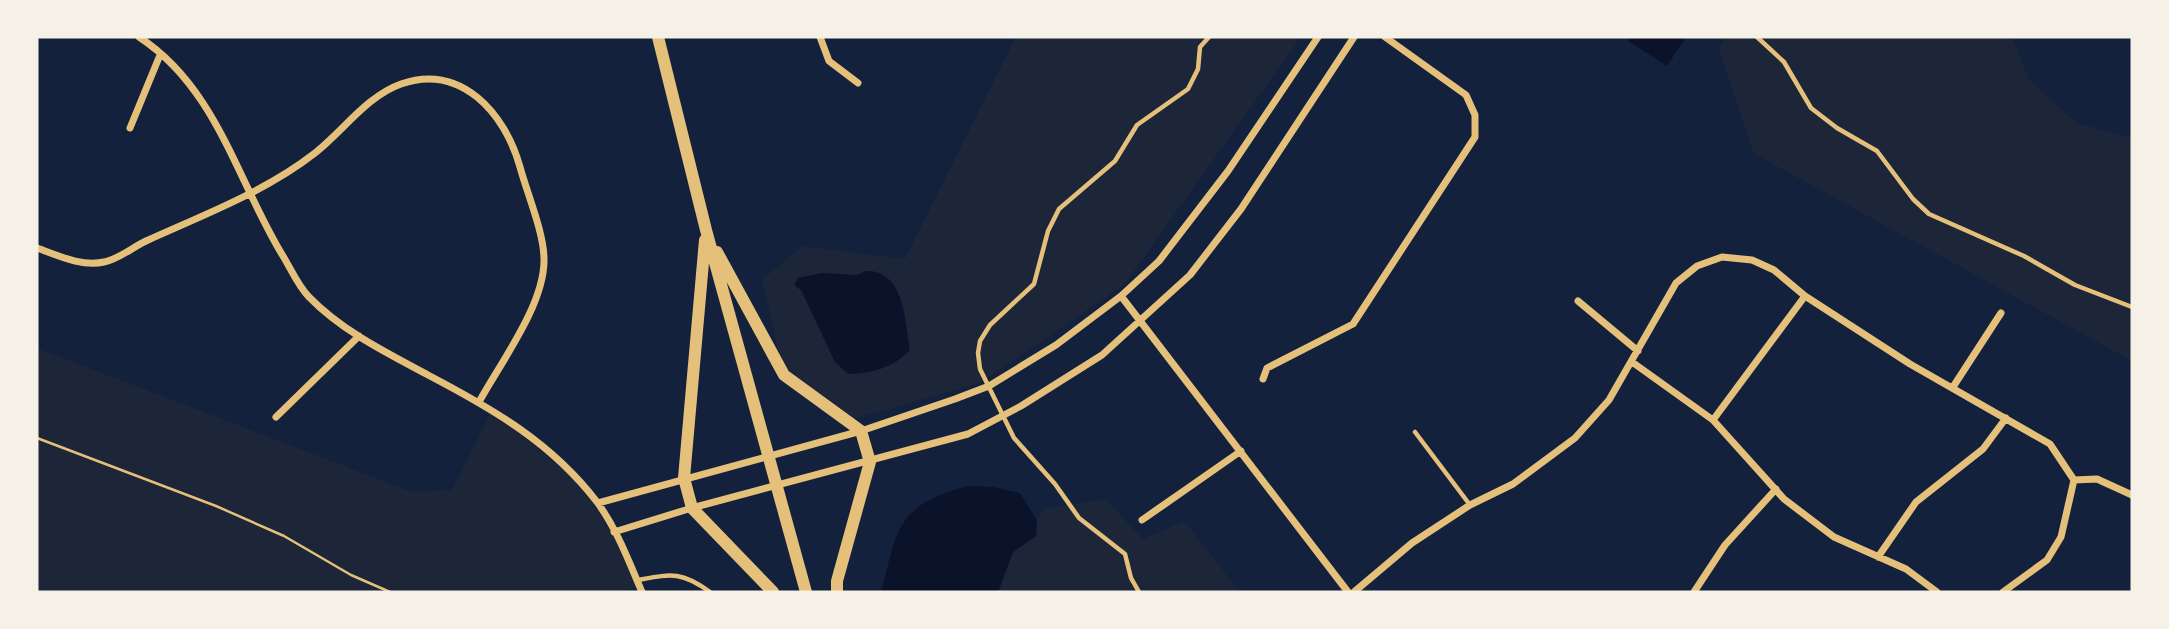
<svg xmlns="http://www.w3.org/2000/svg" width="2169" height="629" font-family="Cabin,sans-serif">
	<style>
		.green { fill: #1d2539 }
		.water { fill: #0b132b }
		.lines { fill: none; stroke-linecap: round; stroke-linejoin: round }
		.path { stroke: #e5c07b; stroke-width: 2.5 }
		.service { stroke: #e5c07b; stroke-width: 4.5 }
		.minor { stroke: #e5c07b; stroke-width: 7 }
		.tertiary { stroke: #e5c07b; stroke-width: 12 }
	</style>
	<rect width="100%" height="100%" fill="#14213d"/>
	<!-- green -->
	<path class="green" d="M1016,37H1301L1124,285L980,383L846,421L784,374L762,280L802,246L905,259Z
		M1725,37H2012L2030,81L2077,123L2132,138V361L1753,153L1719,48Z
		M37,348L412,492L452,490L492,410L577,481L614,532L636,587L622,592H37Z
		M1105,499L1143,539L1184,521L1240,592H998L1013,552L1036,536L1037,520L1044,509Z"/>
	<!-- water -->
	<path class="water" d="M1631,37H1686L1667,66L1628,41Z
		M866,271C905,270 905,322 910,350C894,367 871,374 848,374L835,362L801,290L794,285L798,278L822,273L857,275Z
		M968,486L993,487L1020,493L1037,520L1036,536L1013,552L998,592H881C898,528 896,505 968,486Z"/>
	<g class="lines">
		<!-- path -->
		<path class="path" d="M37,438L216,506L284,536L351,575L390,592"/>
		<!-- service -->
		<path class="service" d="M1757,37L1784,62L1811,108L1837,128L1877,151L1913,199L1929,214L2024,256L2075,285L2132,307
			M1415,432L1470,505
			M638,580C671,574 681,571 710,592
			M1139,592L1131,578L1125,554L1079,518L1055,484L1014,438L980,369L978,353L980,341L990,325L1034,284L1048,231L1059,209L1115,161L1137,125L1188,89L1198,69L1200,47L1209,37"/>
		<!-- minor -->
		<path class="minor" d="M139,37C217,88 237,181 283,256C291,269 298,286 309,297C342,331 387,353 428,375C493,409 552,443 597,502C617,529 629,562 642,592
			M820,37L829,61L858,83
			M130,128L160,55
			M37,248C57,255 81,267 104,262C117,260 133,247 146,241C203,215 265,192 315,153C343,131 367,96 401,84C461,63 505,113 520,167C527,193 544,233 544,259C545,304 501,362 479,402
			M1121,296L1348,592
			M1578,301L1638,351
			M1632,362L1713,420L1784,499L1834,537L1906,569L1937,592
			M1263,379L1267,368L1353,324L1475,137V115L1466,95L1385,37
			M1953,387L2001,313
			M276,417L359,336
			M1713,420L1805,296
			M2074,480L2097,479L2132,495
			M598,503L861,431L955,399L989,386L1056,345L1121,296L1159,261L1228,171L1318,37
			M1142,520L1241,451
			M614,532L692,508L968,434L1021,406L1102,355L1190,275L1241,209L1354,37
			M1878,557L1916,502L1983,449L2006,418
			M1354,592L1412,543L1470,505L1513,484L1575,438L1609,400L1676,283L1697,266L1722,257L1752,260L1774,270L1805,296L1910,364L2050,444L2074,480L2061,537L2047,560L2003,592
			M1694,592L1725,545L1776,489"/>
		<!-- tertiary -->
		<path class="tertiary" d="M658,37L706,230L806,592
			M705,240L684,478L692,508L773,592
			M717,252L784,375L861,431L870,462L837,581V592"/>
	</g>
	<!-- border -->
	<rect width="2169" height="629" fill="none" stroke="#f6f1e7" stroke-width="77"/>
</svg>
